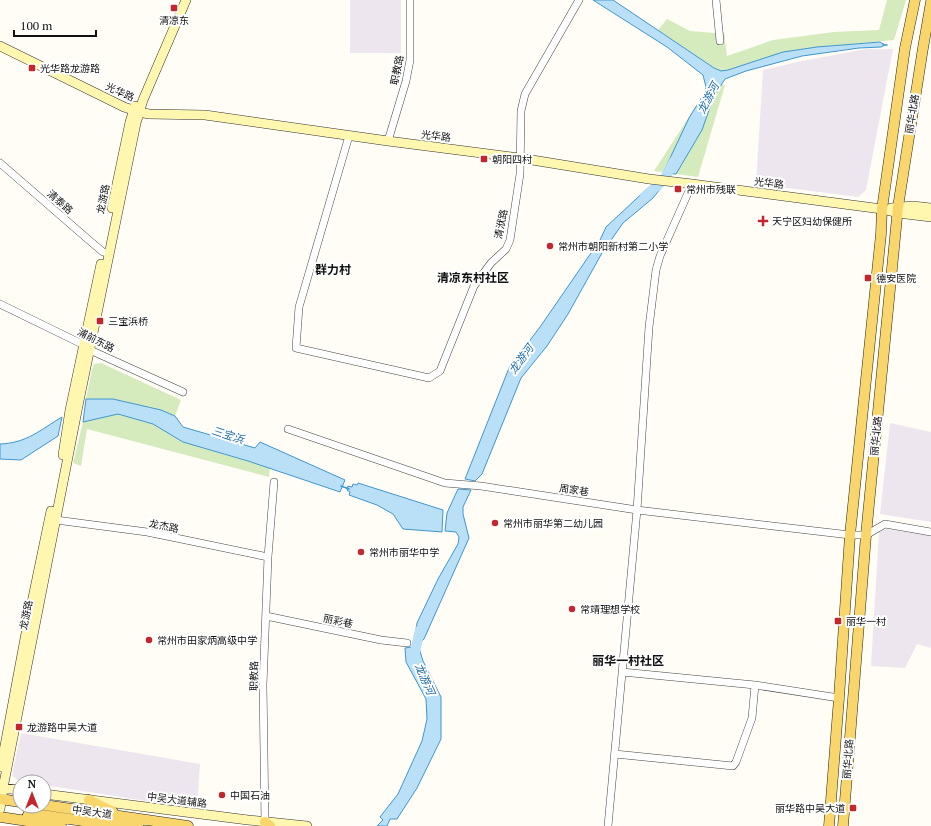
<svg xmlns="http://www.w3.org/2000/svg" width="931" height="826" font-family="'PT Serif','Noto Sans SC',serif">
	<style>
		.industrial { fill: #eee6ef }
		.green { fill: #d5ebbd }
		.water { fill: #b9e0f7; stroke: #3f96cf }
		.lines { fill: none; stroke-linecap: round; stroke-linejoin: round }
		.stream { stroke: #3f96cf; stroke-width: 1.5 }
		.river { stroke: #b9e0f7; stroke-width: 10 }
		.street-casing { stroke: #444; stroke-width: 8 }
		.secondary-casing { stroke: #333; stroke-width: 10 }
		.primary-casing { stroke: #222; stroke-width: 11 }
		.street { stroke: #fff; stroke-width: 7 }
		.secondary { stroke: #fff6b0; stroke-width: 9 }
		.primary { stroke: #f9d66b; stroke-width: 10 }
		.poi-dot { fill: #c4262e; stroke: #fff; stroke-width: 1.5 }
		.labels { text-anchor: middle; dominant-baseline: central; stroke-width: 4; stroke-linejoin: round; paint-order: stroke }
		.poi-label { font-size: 10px; fill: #111; stroke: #fff; text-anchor: start }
		.street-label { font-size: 10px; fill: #111; stroke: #fff }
		.water-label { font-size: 11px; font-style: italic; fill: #1768a6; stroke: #fff }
		.quarter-label { font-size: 12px; font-weight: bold; fill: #111; stroke: #fff }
	</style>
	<rect width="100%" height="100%" fill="#fffdf5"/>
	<!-- industrial -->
	<path class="industrial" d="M350,0H401V53H350Z
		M866,49H893L866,190L858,197L756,184L763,70L802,61Z
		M890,423L931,432V522L880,514Z
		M887,529L931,536V648L917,644L905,668L871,666L879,532Z
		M21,733L200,764L197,809L44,785V782L18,781L12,775Z"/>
	<!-- green -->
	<path class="green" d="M887,0H906L894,40L817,47L783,52L728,70L721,71L714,68L658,30L667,19L690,31L715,33L724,32L727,56L773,40L834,32L879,30Z
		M704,80L725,85L698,177L654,171L705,92L706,87Z
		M101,363L181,400L175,416L161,410L113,399H86L92,369L94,364Z
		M118,414L153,424L183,442L270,468L269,477L87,429L81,466L73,463L83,422Z"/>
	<!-- water -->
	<path class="water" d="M593,0H613L714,68L721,71L728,70L783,52L817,47L880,42L885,45L881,47L859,48L802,56L746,71L725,79L714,96L702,130L676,174L663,173L689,118L705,92L706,87L703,75L667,47Z
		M649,187L661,188L653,198L623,223L602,253L568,314L547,346L521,378L482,474L475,481L465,479L509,368L540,327L600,240L606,227Z
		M86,399H113L161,410L175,416L183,427L255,448L260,442L345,480L340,492L248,461L183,442L153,424L118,414L83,422Z
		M62,417L58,436L21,460L0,459V444C27,443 40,430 62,417Z
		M358,483L443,510L442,532L403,529L393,514L377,505L349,495L350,492L347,490L348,486L352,487L353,484L357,485Z
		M458,489L471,490L463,507V514L469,538L424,639L420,643L414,642L417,623L438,579L458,544L459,537L456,532L445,531L447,513Z
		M411,647L419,648L423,661L441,697V739L417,788L397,819H390L387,826H377L383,820L380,817L398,794L422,741L427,719L426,699L406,662L405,648Z"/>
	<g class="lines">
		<!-- stream -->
		<path class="stream" d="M883,45H887
			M341,486L349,489"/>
		<!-- river -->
		<path class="river" d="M645,196L664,180L674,161
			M417,661L414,656L420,630"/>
		<defs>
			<path id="street" d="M716,0L720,41
				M349,136L299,307L296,348L429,378L440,371L474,286L491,263L506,249L510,240L520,174L521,111L525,94L579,0
				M388,141L406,81L410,60V0
				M0,163L90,241L103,252L109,253
				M0,304L84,345L90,350L183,392
				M288,429L445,483L481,486L637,510L850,535H866L885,524L931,532
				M56,520L147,532L268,557
				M266,616L381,640L407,643
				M622,672L755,685L839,698
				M615,754L733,766L736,762L752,718L755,685
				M265,822L263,685L268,557L274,482
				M608,826L637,510L649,327L656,270L660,256L692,184"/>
			<path id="secondary" d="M0,46L124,107L139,112L149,114L205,115L388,141L520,158L649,179L692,184L882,209L898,213L931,217
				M112,208L130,122L135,106
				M891,208L913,206L931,208
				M63,455L70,410L101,264
				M1,767L29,617L51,511
				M0,788L20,790
				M44,794L248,820L307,826
				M0,809L3,788L78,406L136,123L143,100L186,0"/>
			<path id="primary" d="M0,799L20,802
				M89,800L113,812
				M44,805L188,826
				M0,817L61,826
				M265,822L270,826
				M37,823L27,818L28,815H41L111,825L139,823
				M829,826L839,698L850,535L881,234L882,209L905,48L915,0
				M843,826L866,535L898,207L923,48L931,2"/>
		</defs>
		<!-- street casing -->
		<use href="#street" class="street-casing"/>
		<!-- secondary casing -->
		<use href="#secondary" class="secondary-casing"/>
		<!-- primary casing -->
		<use href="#primary" class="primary-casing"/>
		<!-- street -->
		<use href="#street" class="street"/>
		<!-- secondary -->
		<use href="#secondary" class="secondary"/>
		<!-- primary -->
		<use href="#primary" class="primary"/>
	</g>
	<!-- markers -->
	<g class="poi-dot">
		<rect x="170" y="4" width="8" height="8" rx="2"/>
		<rect x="28" y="64" width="8" height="8" rx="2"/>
		<rect x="480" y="155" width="8" height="8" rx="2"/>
		<rect x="674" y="185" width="8" height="8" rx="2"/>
		<path d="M761 215h4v4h4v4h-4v4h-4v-4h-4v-4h4z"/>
		<circle cx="550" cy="246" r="4"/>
		<rect x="864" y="274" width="8" height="8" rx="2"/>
		<rect x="96" y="317" width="8" height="8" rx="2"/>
		<circle cx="495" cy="523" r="4"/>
		<circle cx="361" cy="552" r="4"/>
		<circle cx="572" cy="609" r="4"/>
		<rect x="834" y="617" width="8" height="8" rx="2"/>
		<circle cx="149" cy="640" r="4"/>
		<rect x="15" y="723" width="8" height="8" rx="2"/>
		<circle cx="222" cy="795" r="4"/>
		<rect x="849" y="804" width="8" height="8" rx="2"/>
	</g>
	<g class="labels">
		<!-- poi labels -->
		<g class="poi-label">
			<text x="174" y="20" text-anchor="middle">清凉东</text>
			<text x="40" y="68">光华路龙游路</text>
			<text x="492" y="159">朝阳四村</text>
			<text x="686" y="189">常州市残联</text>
			<text x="772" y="221">天宁区妇幼保健所</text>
			<text x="558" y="246">常州市朝阳新村第二小学</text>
			<text x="876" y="278">德安医院</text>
			<text x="108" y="321">三宝浜桥</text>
			<text x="503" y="523">常州市丽华第二幼儿园</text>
			<text x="369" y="552">常州市丽华中学</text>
			<text x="580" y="609">常靖理想学校</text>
			<text x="846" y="621">丽华一村</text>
			<text x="157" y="640">常州市田家炳高级中学</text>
			<text x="27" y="727">龙游路中吴大道</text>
			<text x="230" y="795">中国石油</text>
			<text x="845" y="808" text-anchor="end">丽华路中吴大道</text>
		</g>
		<!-- street labels -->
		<g class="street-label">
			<text transform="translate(397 70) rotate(-79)">职教路</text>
			<text transform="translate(120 92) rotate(24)">光华路</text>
			<text transform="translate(912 114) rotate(-81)">丽华北路</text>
			<text transform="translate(436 136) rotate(7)">光华路</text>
			<text transform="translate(769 183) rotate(7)">光华路</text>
			<text transform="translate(103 199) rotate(-79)">龙游路</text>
			<text transform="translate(60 202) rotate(41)">清泰路</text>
			<text transform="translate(501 224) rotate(-79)">清洑路</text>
			<text transform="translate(96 340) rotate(27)">浦前东路</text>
			<text transform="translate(876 436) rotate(-84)">丽华北路</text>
			<text transform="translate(574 490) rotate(8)">周家巷</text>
			<text transform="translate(164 526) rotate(11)">龙杰路</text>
			<text transform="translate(26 615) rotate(-79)">龙游路</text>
			<text transform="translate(338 621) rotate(12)">丽彩巷</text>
			<text transform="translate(254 676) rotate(-89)">职教路</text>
			<text transform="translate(848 759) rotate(-86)">丽华北路</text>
			<text transform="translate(177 800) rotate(7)">中吴大道辅路</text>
			<text transform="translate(92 812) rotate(8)">中吴大道</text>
		</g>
		<!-- water labels -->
		<g class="water-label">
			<text transform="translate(708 98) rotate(-62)">龙游河</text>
			<text transform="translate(521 359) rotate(-54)">龙游河</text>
			<text transform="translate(228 435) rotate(18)">三宝浜</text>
			<text transform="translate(425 679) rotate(66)">龙游河</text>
		</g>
		<!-- quarter labels -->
		<g class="quarter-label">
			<text x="333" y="269">群力村</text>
			<text x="473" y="277">清凉东村社区</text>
			<text x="628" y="660">丽华一村社区</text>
		</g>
	</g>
	<!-- north arrow -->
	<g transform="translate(32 794)"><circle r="19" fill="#ffffff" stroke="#a0a0a0"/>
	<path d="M0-3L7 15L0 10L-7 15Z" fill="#c4262e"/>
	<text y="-6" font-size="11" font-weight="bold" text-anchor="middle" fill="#111111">N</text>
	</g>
	<!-- scale -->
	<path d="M14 30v6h82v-6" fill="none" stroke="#111111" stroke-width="2"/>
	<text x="20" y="30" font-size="12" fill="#111111" stroke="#ffffff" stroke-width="3" paint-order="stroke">100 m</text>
</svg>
